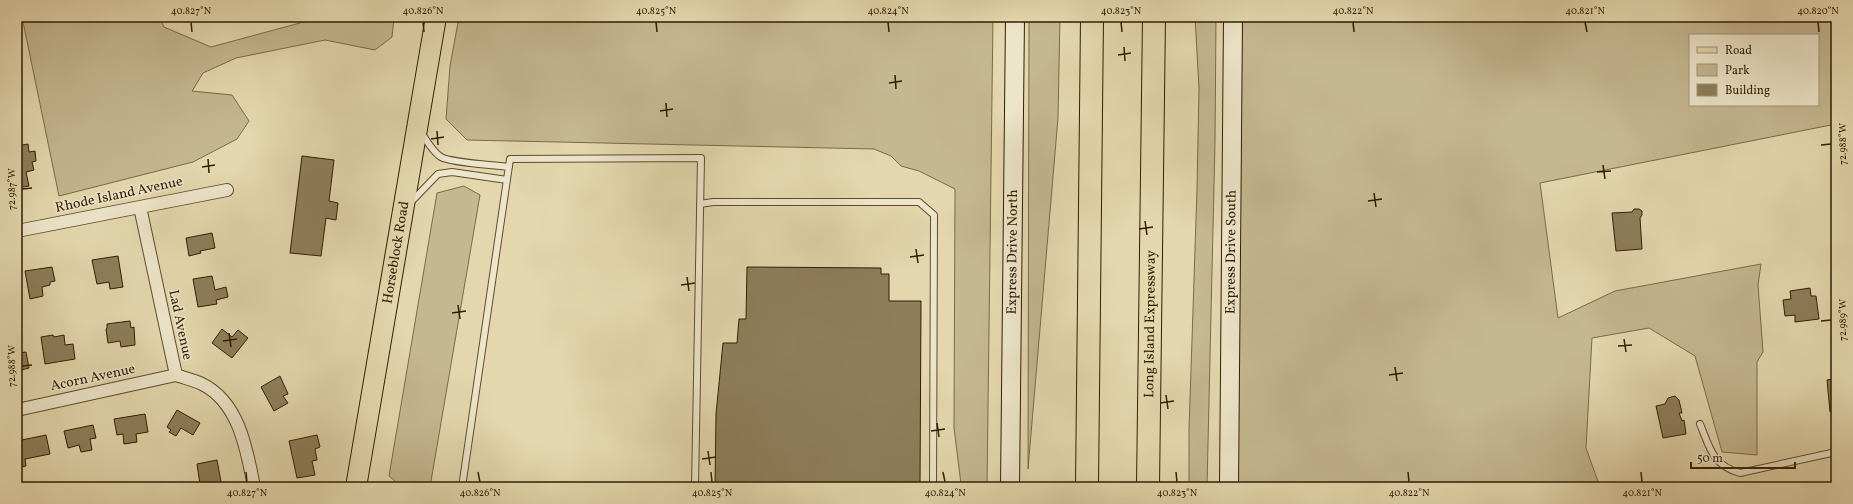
<svg xmlns="http://www.w3.org/2000/svg" width="1853" height="504" font-family="Vollkorn,serif">
	<style>
		.green { fill: #c5b790; stroke: #7a6a49; fill-rule: evenodd }
		.building { fill: #8e7e5b; stroke: #301d02 }
		.lines { fill: none; stroke-linecap: round; stroke-linejoin: round }
		.service-casing { stroke: #5d4c2d; stroke-width: 8 }
		.minor-casing { stroke: #5d4c2d; stroke-width: 14 }
		.secondary-casing { stroke: #301d02; stroke-width: 20 }
		.primary-casing { stroke: #301d02; stroke-width: 22 }
		.motorway-casing { stroke: #301d02; stroke-width: 24 }
		.service { stroke: #ede5ca; stroke-width: 6 }
		.minor { stroke: #ede5ca; stroke-width: 12 }
		.secondary { stroke: #ede5ca; stroke-width: 18 }
		.primary { stroke: #e4d7ad; stroke-width: 20 }
		.motorway { stroke: #e4d7ad; stroke-width: 22 }
		.ticks { fill: none; stroke: #301d02; stroke-width: 1.5 }
		.labels { text-anchor: middle; dominant-baseline: central; stroke-width: 3; stroke-linejoin: round; paint-order: stroke }
		.street-label { font-size: 14px; fill: #301d02; stroke: #ede5ca }
		.neatline { fill: none; stroke: #301d02; stroke-width: 1.5 }
		.ticks-label { font-size: 10px; text-anchor: middle; fill: #301d02 }
	</style>
	<rect width="100%" height="100%" fill="#e4d7ad"/>
	<filter id="stains"><feTurbulence type="fractalNoise" baseFrequency=".005" numOctaves="4"/><feColorMatrix values="0 0 0 0 .2 0 0 0 0 .09 0 0 0 0 .02 0 0 0 .5 -.17"/></filter>
	<radialGradient id="worn" r=".72"><stop offset=".6" stop-color="#630" stop-opacity="0"/><stop offset="1" stop-color="#630" stop-opacity=".3"/></radialGradient>
	<!-- green -->
	<path class="green" d="M22,17H159L164,27L211,47L322,17H394L392,37L375,50L325,40L236,58L203,73L192,91L232,95L249,121L237,139L193,162L59,196Z
		M459,17H993L987,487H967L961,484L954,428L955,189L919,171L901,166L891,156L874,149L467,140L446,119L450,66Z
		M1029,17H1060L1058,118L1028,469Z
		M1195,17H1216L1215,142L1207,487H1189V430L1197,189L1199,88Z
		M1241,17H1836V124L1540,183L1558,318L1615,291L1761,264L1758,285L1763,352L1757,362V455L1722,452L1695,356L1649,328L1592,338L1586,448L1600,487H1230ZM1690,35H1818V105H1690Z
		M464,186L480,195L430,487H402L389,476L437,193Z"/>
	<!-- building -->
	<path class="building" d="M28,144L29,152L35,151L36,161L32,162L34,170L26,172L29,186L17,188V146Z
		M302,156L334,160L329,201L338,203L336,220L326,218L321,256L290,253Z
		M1634,209H1639L1642,211V215L1640,218L1642,249L1616,251L1612,213L1632,212Z
		M212,233L215,248L200,251L201,253L189,256L186,238Z
		M118,256L123,287L110,289L109,282L97,284L92,260Z
		M52,267L55,281L50,282V285L42,287L43,296L30,299L25,271Z
		M747,267L881,268V274H889V301H921L920,487H715L716,414L723,343H737L739,319H746Z
		M212,276L215,290L226,287L228,297L216,300L217,304L198,307L193,279Z
		M1810,288L1811,296H1816L1819,319L1795,322V315L1785,316L1783,300L1791,299L1790,291Z
		M130,321L131,328L134,327L135,345L121,347L120,341L108,343L106,329L107,328V324Z
		M222,329L232,337L238,330L248,338L232,358L212,343Z
		M53,335L54,337L64,335L65,345L73,344L75,359L45,364L41,337Z
		M17,347L18,353L26,352L29,368L17,371Z
		M280,376L288,394L283,396L288,403L274,411L261,387Z
		M1836,376V411L1830,412L1827,380L1834,379Z
		M1675,396L1679,400L1682,413H1679L1682,421L1684,420L1686,434L1663,438L1656,406L1665,404L1668,398Z
		M177,410L200,423L193,435L181,428L176,436L169,432L171,430L167,427Z
		M145,414L148,432L136,434L137,442L124,444L123,434L117,435L114,419Z
		M93,425L96,438L90,439L92,450L81,452L79,445L68,448L64,431Z
		M21,435L22,440L46,435L50,454L25,459L26,466L17,468V436Z
		M317,435L320,447L315,449L317,460L312,461L315,475L297,478L289,441Z
		M217,460L222,487H207L206,483L200,484L197,464Z"/>
	<g class="lines">
		<defs>
			<path id="service" d="M421,132C426,140 433,152 441,157C451,163 495,165 509,167
				M411,202L438,174L452,172L507,180
				M700,204L713,202H919L934,215L933,487
				M1700,424C1710,448 1712,465 1740,473L1836,452
				M462,487L510,159L701,158L695,487"/>
			<path id="minor" d="M140,207L176,375C184,378 194,380 202,384C239,402 247,450 254,487
				M17,231L227,190
				M17,410L176,375"/>
			<g id="secondary">
				<path id="s1" d="M1010,487L1015,17"/>
				<path id="s2" d="M1229,487L1233,17"/>
			</g>
			<g id="primary">
				<path id="s3" d="M356,487L436,17"/>
			</g>
			<g id="motorway">
				<path d="M1087,487L1092,17"/>
				<path id="s4" d="M1148,487L1154,17"/>
			</g>
		</defs>
		<!-- service casing -->
		<use href="#service" class="service-casing"/>
		<!-- minor casing -->
		<use href="#minor" class="minor-casing"/>
		<!-- secondary casing -->
		<use href="#secondary" class="secondary-casing"/>
		<!-- primary casing -->
		<use href="#primary" class="primary-casing"/>
		<!-- motorway casing -->
		<use href="#motorway" class="motorway-casing"/>
		<!-- service -->
		<use href="#service" class="service"/>
		<!-- minor -->
		<use href="#minor" class="minor"/>
		<!-- secondary -->
		<use href="#secondary" class="secondary"/>
		<!-- primary -->
		<use href="#primary" class="primary"/>
		<!-- motorway -->
		<use href="#motorway" class="motorway"/>
	</g>
	<!-- ticks -->
	<path class="ticks" d="M191,22L192,32M423,22L424,32M656,22L657,32M888,22L889,32M1121,22L1122,32M1353,22L1354,32M1585,22L1587,32M1818,22L1819,32M1124,47L1125,61M1118,55L1131,53M895,75L896,89M889,83L902,81M666,103L667,117M660,111L673,109M437,131L438,145M431,139L444,137M1821,145L1831,144M208,159L209,173M1603,165L1605,179M202,167L215,165M1597,172L1611,171M22,189L32,188M1374,193L1376,207M1368,201L1382,199M1145,221L1147,235M1139,229L1153,227M916,249L918,263M910,257L924,255M687,277L689,291M681,285L695,283M458,305L460,319M452,313L466,311M1821,321L1831,320M229,333L231,347M1624,339L1626,352M223,341L237,339M1618,346L1632,345M22,366L32,365M1395,367L1397,381M1389,375L1403,373M1166,395L1168,409M1160,403L1174,401M937,423L939,437M931,431L945,429M708,451L710,465M702,459L716,457M246,472L247,482M478,472L480,482M711,472L712,482M943,472L945,482M1176,472L1177,482M1408,472L1409,482M1641,472L1642,482"/>
	<g class="labels">
		<!-- street labels -->
		<g class="street-label">
			<text transform="translate(119 195) rotate(-12)">Rhode Island Avenue</text>
			<text stroke="none"><textPath href="#s3" startOffset="238">Horseblock Road</textPath></text>
			<text stroke="none"><textPath href="#s1" startOffset="235">Express Drive North</textPath></text>
			<text stroke="none"><textPath href="#s2" startOffset="235">Express Drive South</textPath></text>
			<text stroke="none"><textPath href="#s4" startOffset="163">Long Island Expressway</textPath></text>
			<text transform="translate(180 325) rotate(78)">Lad Avenue</text>
			<text transform="translate(93 378) rotate(-12)">Acorn Avenue</text>
		</g>
	</g>
	<!-- margin -->
	<rect width="1853" height="504" fill="none" stroke="#e4d7ad" stroke-width="44"/>
	<!-- legend -->
	<rect x="1689" y="34" width="130" height="72" fill="#ede5ca" stroke="#a1957a"/>
	<rect x="1697" y="47" width="20" height="6" fill="#e4d7ad" stroke="#a1957a"/>
	<text x="1725" y="54" font-size="12" fill="#301d02">Road</text>
	<rect x="1697" y="64" width="20" height="12" fill="#c5b790" stroke="#a1957a"/>
	<text x="1725" y="74" font-size="12" fill="#301d02">Park</text>
	<rect x="1697" y="84" width="20" height="12" fill="#8e7e5b" stroke="#a1957a"/>
	<text x="1725" y="94" font-size="12" fill="#301d02">Building</text>
	<!-- scale -->
	<path d="M1691 462v6h104v-6" fill="none" stroke="#301d02" stroke-width="2"/>
	<text x="1697" y="462" font-size="12" fill="#301d02" stroke="#ede5ca" stroke-width="3" paint-order="stroke">50 m</text>
	<rect x="22" y="22" width="1809" height="460" class="neatline"/>
	<g class="ticks-label">
		<text x="191" y="14">40.827°N</text>
		<text x="423" y="14">40.826°N</text>
		<text x="656" y="14">40.825°N</text>
		<text x="888" y="14">40.824°N</text>
		<text x="1121" y="14">40.823°N</text>
		<text x="1353" y="14">40.822°N</text>
		<text x="1585" y="14">40.821°N</text>
		<text x="1818" y="14">40.820°N</text>
		<text transform="translate(1842 144) rotate(-90)" y="4">72.988°W</text>
		<text transform="translate(11 189) rotate(-90)" y="4">72.987°W</text>
		<text transform="translate(1842 320) rotate(-90)" y="4">72.989°W</text>
		<text transform="translate(11 366) rotate(-90)" y="4">72.988°W</text>
		<text x="247" y="496">40.827°N</text>
		<text x="480" y="496">40.826°N</text>
		<text x="712" y="496">40.825°N</text>
		<text x="945" y="496">40.824°N</text>
		<text x="1177" y="496">40.823°N</text>
		<text x="1409" y="496">40.822°N</text>
		<text x="1642" y="496">40.821°N</text>
	</g>
	<rect width="100%" height="100%" filter="url(#stains)"/>
	<rect width="100%" height="100%" fill="url(#worn)"/>
</svg>
